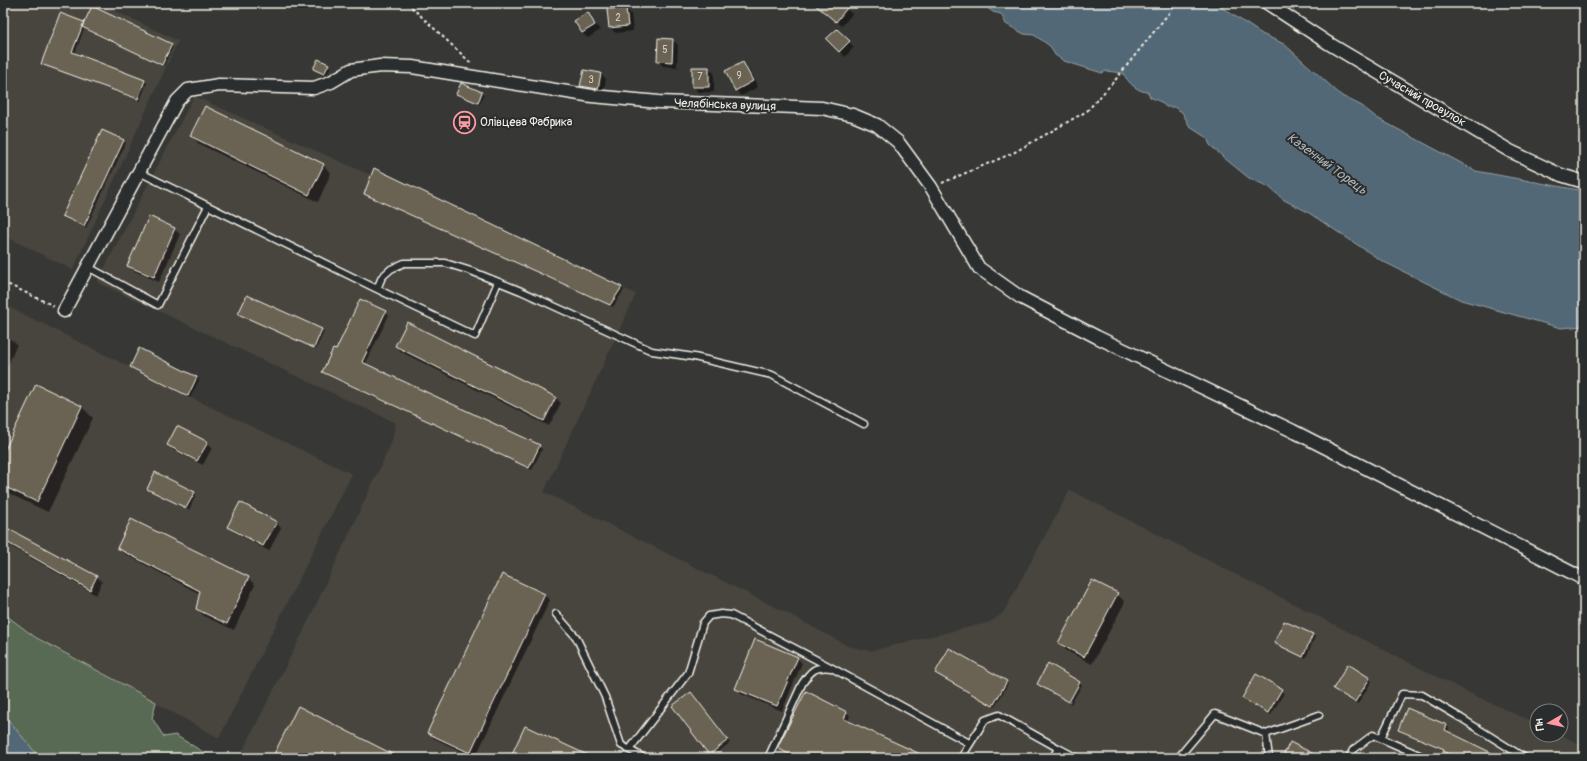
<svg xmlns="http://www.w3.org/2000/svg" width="1587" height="761" font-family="Pangolin,sans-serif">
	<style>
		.built { fill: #46453e }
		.green { fill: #586a53; stroke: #a6ae9e }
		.water { fill: #526876; stroke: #939fa4 }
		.shadow { fill: #0007 }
		.building { fill: #6a6352; stroke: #f4f1e8 }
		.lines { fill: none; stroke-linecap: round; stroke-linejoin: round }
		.lane-casing { stroke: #f4f1e8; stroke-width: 9 }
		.street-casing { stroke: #f4f1e8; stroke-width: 15 }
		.path { stroke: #f4f1e8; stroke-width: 2; stroke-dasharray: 3 3; stroke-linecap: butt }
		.lane { stroke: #2a2d2e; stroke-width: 6 }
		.street { stroke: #2a2d2e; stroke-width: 12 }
		.labels { text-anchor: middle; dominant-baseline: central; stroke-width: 4; stroke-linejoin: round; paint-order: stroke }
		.number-label { font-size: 10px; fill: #d2cec2 }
		.street-label { font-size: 12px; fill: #f4f1e8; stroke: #2a2d2e }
		.poi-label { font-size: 12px; fill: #f4f1e8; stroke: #2a2d2e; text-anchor: start }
		.water-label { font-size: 13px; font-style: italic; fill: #abb3b5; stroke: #2a2d2e }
	</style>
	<rect width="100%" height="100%" fill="#373835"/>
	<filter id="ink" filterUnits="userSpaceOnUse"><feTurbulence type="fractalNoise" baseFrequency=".025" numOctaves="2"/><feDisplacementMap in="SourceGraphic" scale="8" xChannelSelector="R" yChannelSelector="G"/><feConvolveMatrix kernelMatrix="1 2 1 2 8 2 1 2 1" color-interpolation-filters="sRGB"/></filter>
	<g filter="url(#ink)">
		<!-- built -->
		<path class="built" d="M3,3H99L178,41L73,270L3,235Z
			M194,96L636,294L544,492L785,612L848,646L870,651L990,622L1003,613L1070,490L1465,691L1537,724V735H1561L1584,746V758H239L306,626L391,444L396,423L97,282Z
			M3,304L188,396L352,474L219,738L35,636L3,613Z"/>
		<!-- green -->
		<path class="green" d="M3,613L35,637L156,702L152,718L164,737L175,735L213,758H40L3,714Z"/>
		<!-- water -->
		<path class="water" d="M981,3H1215L1262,34L1284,44L1342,96L1362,106L1377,118L1476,171L1584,191V326L1561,328L1461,300L1382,261L1306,211L1284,200L1269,187L1249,178L1223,157L1210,145L1207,138L1190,127L1182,112L1174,107H1166L1161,102L1150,97L1148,92C1137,92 1128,82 1123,73L1106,71L1102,73L1064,61L1055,55L1050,46L1034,35L1024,34L1006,24L1001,14L993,12Z
			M3,714L40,758H3Z"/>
		<!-- shadow -->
		<path class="shadow" d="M815,3H839L852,14L842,26Z
			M625,9L631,14L633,31L616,33L610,28L608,10Z
			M587,13L600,30L588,38L582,33Z
			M84,22L171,45L173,47L164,66L84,29L75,54L145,81L147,83L140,101L42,63Z
			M837,30L854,47L845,57L828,39Z
			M673,40L678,45L677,67L663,66L658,60Z
			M743,63L748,68L758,87L741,96L736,90L726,72Z
			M328,65L331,67L326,76L315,69Z
			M708,68L714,73V92H698L693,86Z
			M601,74L606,79L603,94L587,91L582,86Z
			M461,84L484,95L480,104L457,94Z
			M191,136L323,165L331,173L318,202L199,144Z
			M123,141L126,143L86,228L65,218L63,216Z
			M375,169L622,288L624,290L613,307L368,196L365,194Z
			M174,229L180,234L159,282L134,271L128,266Z
			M361,300L389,315L365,365L539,446L542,449L532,470L327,375L324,372L337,352Z
			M239,314L322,330L324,332L316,349Z
			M3,334L17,344L3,377Z
			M396,346L556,398L561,403L549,426L401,352Z
			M140,349L197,378L199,380L190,398L134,369Z
			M36,386L82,407L93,418L48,512L3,491V457Z
			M207,443L212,448L203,465L173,450L168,444Z
			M148,489L194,492L196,495L189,510Z
			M276,522L281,528L269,551L234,532L228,526Z
			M3,528L97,577L102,582L96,595L3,542Z
			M118,547L248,578L255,585L234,630L204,616L197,609L200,594L125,554Z
			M1117,594L1125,602L1092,664L1067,651L1059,643Z
			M544,595L550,600L475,758L433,738L428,733Z
			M1313,635L1315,637L1306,658L1275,643Z
			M797,658L802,663L782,711L741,694L736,688Z
			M1049,665L1082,685L1071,704L1038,684Z
			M936,673L1006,681L1008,684L995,707Z
			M1256,675L1284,693L1271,715L1245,700Z
			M1370,679L1372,681L1358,704L1337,691Z
			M693,695L730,743L712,756L710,754Z
			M1407,709L1447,726L1449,728L1448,732L1500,758H1457L1445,750L1401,732L1399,730Z
			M847,712L850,716L847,722L927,758H795L779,748Z
			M610,755L617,758H608Z"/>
		<!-- building -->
		<path class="building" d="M813,3H841L847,8L836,22Z
			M92,6L172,44L162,65L82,27Z
			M626,8L628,26L609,28L607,9Z
			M588,12L595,25L582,33L574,21Z
			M60,13L84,22L72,52L145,80L138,99L41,64Z
			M837,29L850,41L839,52L826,39Z
			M658,38L673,39L672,62L657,61Z
			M318,59L329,64L324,74L313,69Z
			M743,62L753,81L735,91L725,71Z
			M692,67H709V87H692Z
			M584,70L601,73L598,89L580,86Z
			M461,83L482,92L478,103L456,94Z
			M205,106L324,164L309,195L190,136Z
			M102,130L124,140L84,226L62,216Z
			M374,168L622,287L610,305L364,194Z
			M149,216L175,228L154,277L127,266Z
			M247,295L322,329L314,348L238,314Z
			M360,299L386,311L362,362L540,445L529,468L322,372L333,349L336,350Z
			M407,322L556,397L544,421L395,346Z
			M139,348L197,377L188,396L130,367Z
			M36,384L82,406L37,502L3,486V454Z
			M177,426L208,442L197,461L167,445Z
			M155,472L195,492L186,508L147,489Z
			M240,502L277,522L263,546L227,527Z
			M131,519L249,577L227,624L196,609L200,591L117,548Z
			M3,526L97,576L90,590L3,540Z
			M502,574L545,594L470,753L427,733Z
			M1092,580L1118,593L1084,657L1058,643Z
			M1284,621L1313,634L1303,657L1274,643Z
			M755,639L798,657L777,706L735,689Z
			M949,648L1007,681L993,706L935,673Z
			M1048,663L1080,682L1069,702L1037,684Z
			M1348,664L1370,678L1355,702L1333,689Z
			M1256,674L1282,689L1268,713L1242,698Z
			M806,691L847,712L844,719L929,758H797L777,748Z
			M691,692L728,740L709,755L672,706Z
			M298,706L400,758H281L274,754Z
			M1407,708L1447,725L1445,730L1502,758H1458L1443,751L1444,749L1398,730Z
			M525,726L594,758H510Z
			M1290,742L1322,758H1282Z"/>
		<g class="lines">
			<defs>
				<path id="lane" d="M139,172L377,289L382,277L391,269L404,263H445L471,271L521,291L652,351L694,357L772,375L864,424
					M88,267L158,305L208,206
					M377,289L475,336L498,282
					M556,614L576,637L605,697L621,745L644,758
					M1266,734L1319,715
					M1381,738L1402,694L1422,695L1461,718L1525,758
					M629,750L688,673L703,623L709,616L721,614L731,615L832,668
					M768,758L802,684C811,670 815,666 832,668L969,743
					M961,758L985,720L999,715L1058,748
					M1053,758L1058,748L1077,758
					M1178,758L1215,714L1266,734L1269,758
					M1349,758L1353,750L1373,735L1426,758"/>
				<path id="street" d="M1267,3L1328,43L1510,151L1561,175L1584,182
					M64,311L177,101L188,90L219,85L314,88L331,82L351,70L380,66L412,67L592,96L659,102L822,108L853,115L877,125L898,142L931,187L979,268L1020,297L1097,337L1293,431L1584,579"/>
			</defs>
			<!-- lane casing -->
			<use href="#lane" class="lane-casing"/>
			<!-- street casing -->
			<use href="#street" class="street-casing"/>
			<!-- path -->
			<path class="path" d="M407,3L472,64
				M942,183L1013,153L1087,111L1116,79L1177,3
				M3,282L54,306"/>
			<!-- lane -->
			<use href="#lane" class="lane"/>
			<!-- street -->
			<use href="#street" class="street"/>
		</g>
	</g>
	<!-- icons -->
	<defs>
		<symbol id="station-ring" viewBox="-11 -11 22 22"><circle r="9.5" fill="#2a2d2e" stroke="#ff9aa2" stroke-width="1.5"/><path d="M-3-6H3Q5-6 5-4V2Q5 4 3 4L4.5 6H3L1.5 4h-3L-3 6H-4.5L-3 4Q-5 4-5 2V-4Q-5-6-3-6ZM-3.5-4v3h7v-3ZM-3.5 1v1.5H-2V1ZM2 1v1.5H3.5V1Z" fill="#ff9aa2"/></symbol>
	</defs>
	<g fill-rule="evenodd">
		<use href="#station-ring" x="452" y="110" width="25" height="25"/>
	</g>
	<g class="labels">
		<!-- number labels -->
		<g class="number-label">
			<text x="618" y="18">2</text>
			<text x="665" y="50">5</text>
			<text x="739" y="76">9</text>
			<text x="700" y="77">7</text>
			<text x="591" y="80">3</text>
		</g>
		<!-- street labels -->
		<g class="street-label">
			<text transform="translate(1422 99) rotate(30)">Сучасний провулок</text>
			<text transform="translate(725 105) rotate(2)">Челябінська вулиця</text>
		</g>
		<!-- poi labels -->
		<g class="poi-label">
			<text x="480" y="122">Олівцева Фабрика</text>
		</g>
		<!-- water labels -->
		<g class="water-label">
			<text transform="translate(1327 164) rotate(36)">Казенний Торець</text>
		</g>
	</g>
	<!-- margin -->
	<rect width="1587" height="761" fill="none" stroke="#2a2d2e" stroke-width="16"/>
	<rect x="8" y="8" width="1571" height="745" fill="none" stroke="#f4f1e8" stroke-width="1.5" filter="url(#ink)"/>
	<!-- north arrow -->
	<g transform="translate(1549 723) rotate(261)"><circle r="19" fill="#2a2d2e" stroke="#7b7b78"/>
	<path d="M0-3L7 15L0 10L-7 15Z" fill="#ff9aa2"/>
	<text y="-6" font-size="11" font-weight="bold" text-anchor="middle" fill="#f4f1e8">Пн</text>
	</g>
</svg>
